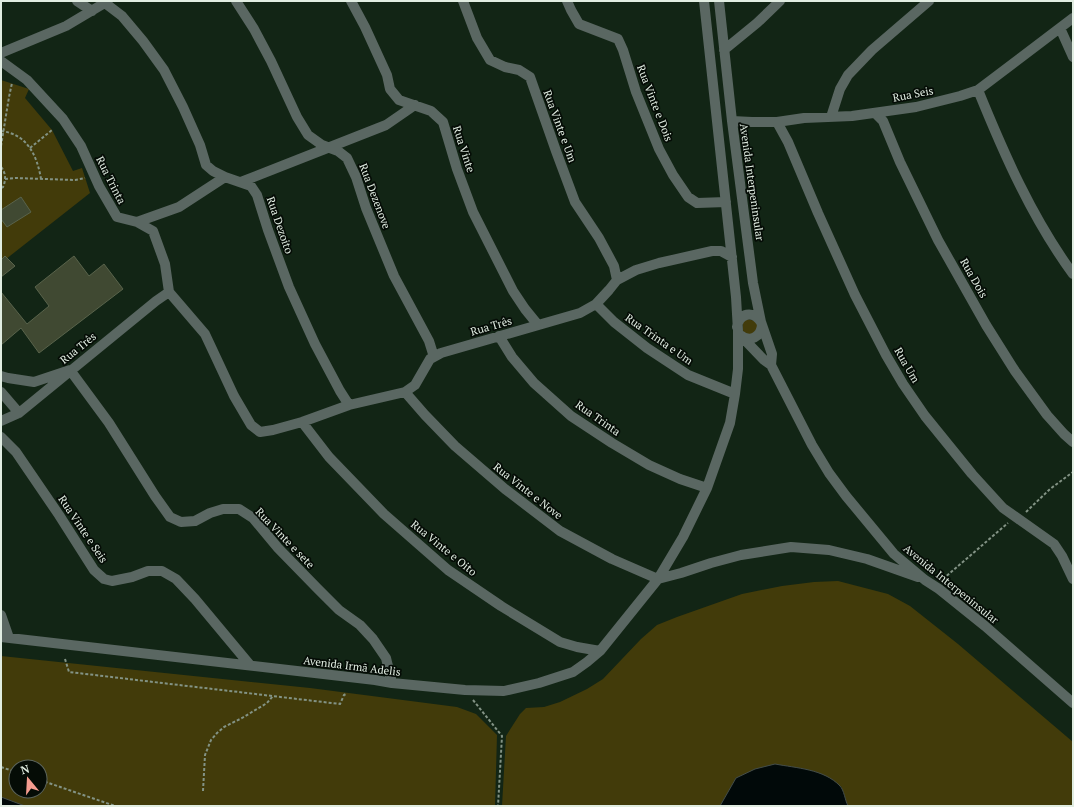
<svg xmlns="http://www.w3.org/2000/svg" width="1074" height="807" font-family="'PT Serif',serif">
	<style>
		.green { fill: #423b0a; fill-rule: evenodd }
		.water { fill: #010909; stroke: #444d4a }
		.building { fill: #404932; stroke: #59634b }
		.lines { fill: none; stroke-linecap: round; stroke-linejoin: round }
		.path { stroke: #839385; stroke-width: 2; stroke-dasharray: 3 2; stroke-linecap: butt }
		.minor { stroke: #5a6762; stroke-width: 10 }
		.labels { text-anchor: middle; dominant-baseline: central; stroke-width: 3.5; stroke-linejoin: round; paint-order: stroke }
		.street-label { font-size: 11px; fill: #e1ede2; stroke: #050c06 }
	</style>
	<rect width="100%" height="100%" fill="#122515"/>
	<!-- green -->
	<path class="green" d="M1,80L29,89L25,98L52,130L73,171L82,168L90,193L1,263Z
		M746,319L756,321L758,328L751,335C742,332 742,332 743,322Z
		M838,581L888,594L910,606L958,644L1073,742V806H848L841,786L736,778L720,806H502L506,736L520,714L526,708L544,707L560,702L587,689L603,679L641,639L657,625L677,617L742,594L782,586L814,582Z
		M1,656L310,688L457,707L476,714L497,735L495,806H1ZM16,767H40V791H16Z"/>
	<!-- water -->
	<path class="water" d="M775,764C796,768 824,769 840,786C844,790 845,800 848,806H720L736,778L755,769Z
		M1,797L25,806H1Z"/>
	<!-- building -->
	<path class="building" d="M21,197L31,212L7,227L1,219V210Z
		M5,256L15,266L1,277V260Z
		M74,256L89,276L104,264L123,289L39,353L21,328L1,345V292L27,324L49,306L35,287Z"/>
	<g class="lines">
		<!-- path -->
		<path class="path" d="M1,131C27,134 37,155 41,179
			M1,146L9,97L12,83
			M30,148L52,130
			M1,167C6,173 6,180 3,187L1,188
			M5,179L16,178L75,180L85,178
			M1026,512L1050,489L1073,472
			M943,579L1008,523
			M65,659L69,672L340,704L344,695L346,694
			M473,700L502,736L498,806
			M1,767L16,772
			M40,780L115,806
			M203,791L205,755L211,740L217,733L224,727L242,718L267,703L273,696"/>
		<!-- minor -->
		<path class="minor" d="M77,1L92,11
			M236,1L254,29L271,61L297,117L308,135L322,145L338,151L347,158L356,177L366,208L394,276L429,341L434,357
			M351,1L365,27L387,75L390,89L399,100L431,111L443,122L457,169L473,212L513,291L525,309L538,325
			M463,1L477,38L490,60L505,67L519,70L530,77L556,151L575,202L599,238L614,266L617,280
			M567,1L571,10L579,24L618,39L623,50L636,92L659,149L673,175L688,197L697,203L726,202
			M719,1L732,121L753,283L761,322L772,354L771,365L812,445L829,473L846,496L894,554L925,580L939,589L985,626L1073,703
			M105,3L122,16L143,41L164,70L183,107L200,145L206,165L213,171L225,177L251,186L257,195L268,230L289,287L315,344L340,391L349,405
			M1060,28L1073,57
			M724,50L757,23L780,1
			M1,53L66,26L108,1
			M1,61L27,80L63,119L81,146L99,186L117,217L137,222L153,231L165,264L169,292L205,334L234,396L251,425L260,432L273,430L302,422L349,405L405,392L415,385L430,359L441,353L580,313L596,304L609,290L617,280L636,270L659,263L712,251H721L732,257
			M978,90C1004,154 1032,218 1073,274
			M875,113L883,121L900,162L938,240L986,325L1015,371L1047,415L1064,434L1073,442
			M831,117L840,89L848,75L872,50L929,1
			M732,121L752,122H777L804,118L852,116L916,107L960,96L978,90L1073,18
			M777,122L788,142L818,213L855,295L886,355L903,384L925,416L972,474L1003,508L1054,544L1062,556L1073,579
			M241,182L386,125L415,105
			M137,222L179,207L225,177
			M596,304L614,322L647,348L688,375L735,394
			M737,327C739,313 753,310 761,322
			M740,335L764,360L771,365
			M740,335C750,343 761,337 762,325
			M499,336L512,357L534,383L571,416L612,443L649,465L680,479L707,488
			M1,376L8,378L34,382L70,370L109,423L155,496L170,517L181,522L195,521L210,513L223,509H239L253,518L278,548L317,588L339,610L360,625L373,639L386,658L392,683
			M1,392L19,413
			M405,392L425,415L455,446L505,489L560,531L612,559L658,579
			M1,421L19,413L156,301L169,292
			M302,422L329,457L384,514L448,570L501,606L560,642L577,647L600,651
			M1,437L16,452L59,515L94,570L104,579L112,581L132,577L148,571H162L176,579L195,599L250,665
			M658,579L681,573L711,563L741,555L791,547L829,550L867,559L918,577
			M1,615L9,638
			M1,637L375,680L392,683L465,690L504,691L539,683L573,672L587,662L600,651L658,579L683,537L707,488L730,423L735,394L738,369V331L736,297L704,1"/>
	</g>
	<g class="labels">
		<!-- street labels -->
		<g class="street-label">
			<text transform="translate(913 94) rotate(-11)">Rua Seis</text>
			<text transform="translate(655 103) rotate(69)">Rua Vinte e Dois</text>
			<text transform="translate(560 126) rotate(70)">Rua Vinte e Um</text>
			<text transform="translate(464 149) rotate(72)">Rua Vinte</text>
			<text transform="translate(111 180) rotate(63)">Rua Trinta</text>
			<text transform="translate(752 182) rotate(82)">Avenida Interpeninsular</text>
			<text transform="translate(375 196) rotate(69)">Rua Dezenove</text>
			<text transform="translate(280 225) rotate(71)">Rua Dezoito</text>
			<text transform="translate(974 278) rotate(60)">Rua Dois</text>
			<text transform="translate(491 326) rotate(-16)">Rua Três</text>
			<text transform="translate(659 339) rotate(35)">Rua Trinta e Um</text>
			<text transform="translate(78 348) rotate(-39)">Rua Três</text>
			<text transform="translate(907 365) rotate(60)">Rua Um</text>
			<text transform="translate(598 418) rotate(35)">Rua Trinta</text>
			<text transform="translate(528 491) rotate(38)">Rua Vinte e Nove</text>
			<text transform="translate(83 529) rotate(56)">Rua Vinte e Seis</text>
			<text transform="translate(285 538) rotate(46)">Rua Vinte e sete</text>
			<text transform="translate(444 548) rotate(39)">Rua Vinte e Oito</text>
			<text transform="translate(951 584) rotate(39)">Avenida Interpeninsular</text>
			<text transform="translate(352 666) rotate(7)">Avenida Irmã Adelis</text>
		</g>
	</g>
	<!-- border -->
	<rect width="1074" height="807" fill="none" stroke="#e1ede2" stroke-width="4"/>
	<!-- north arrow -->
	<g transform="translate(28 779) rotate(342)"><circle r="19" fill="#050c06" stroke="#5d665e"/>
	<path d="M0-3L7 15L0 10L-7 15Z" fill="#f59d90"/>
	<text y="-6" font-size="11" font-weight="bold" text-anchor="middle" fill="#e1ede2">N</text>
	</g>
</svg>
